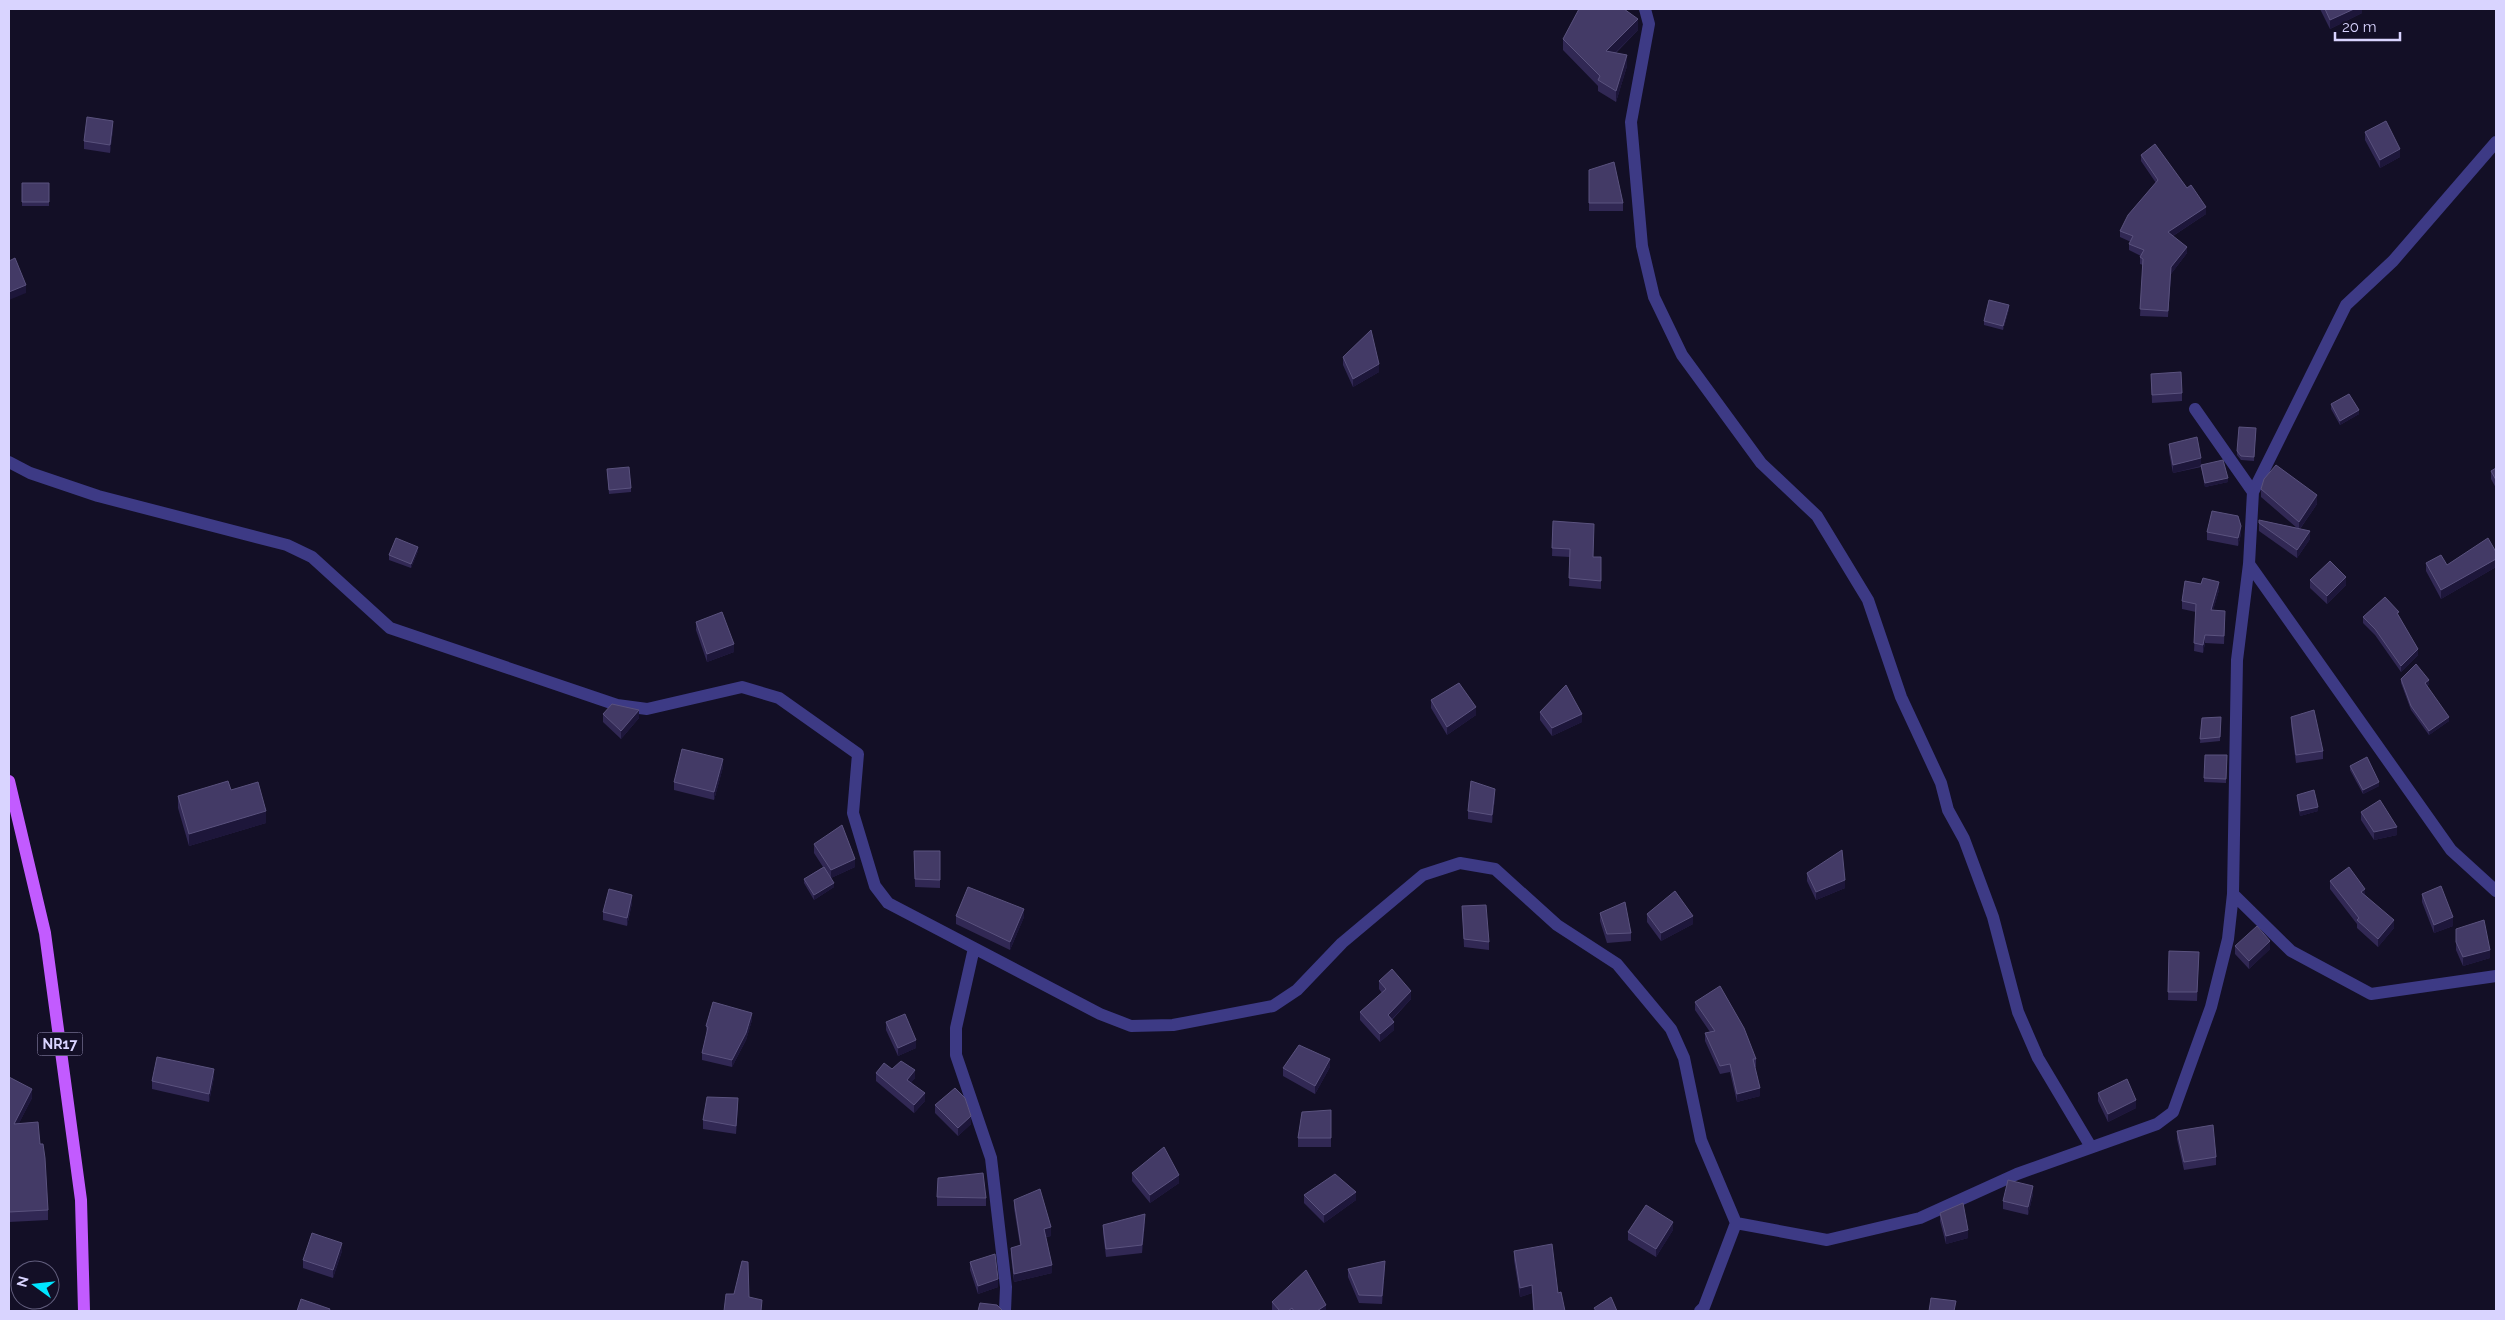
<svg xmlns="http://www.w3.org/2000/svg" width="2505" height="1320" font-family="Raleway,sans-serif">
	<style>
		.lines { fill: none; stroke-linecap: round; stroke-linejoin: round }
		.minor { stroke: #3d3a85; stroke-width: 12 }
		.primary { stroke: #c25bff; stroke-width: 12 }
		.wall { fill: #312854 }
		.shaded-wall { fill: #1d163a }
		.building { fill: #433a66; stroke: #5a527e }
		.labels { text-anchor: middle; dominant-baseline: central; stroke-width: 4; stroke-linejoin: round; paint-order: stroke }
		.shield { fill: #130f26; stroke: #9e99be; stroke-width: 1 }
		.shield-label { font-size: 14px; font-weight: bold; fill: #d9d4ff }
	</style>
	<rect width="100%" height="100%" fill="#130f26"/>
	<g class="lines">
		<!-- minor -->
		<path class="minor" d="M1645,9L1649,24L1631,122L1642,246L1654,297L1682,355L1761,463L1817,516L1868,600L1901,697L1941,783L1948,810L1964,839L1993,917L2018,1012L2038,1058L2091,1147
			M2195,409L2253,492
			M9,462L30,473L98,496L287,545L312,557L390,628L617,705L647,709L742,687L779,698L858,754L853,813L875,886L888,903L1100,1014L1131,1026L1173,1025L1273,1006L1297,990L1342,943L1423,875L1460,863L1495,869L1557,925L1617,964L1671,1029L1684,1058L1701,1140L1736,1223L1704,1307L1700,1311
			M2249,564L2451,850L2496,891
			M2233,894L2291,951L2371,994L2496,976
			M974,948L956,1028V1055L991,1158L1006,1287L1005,1311
			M1736,1223L1827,1240L1920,1218L2017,1174L2157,1124L2173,1112L2211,1007L2228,939L2233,894L2237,660L2249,564L2253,492L2346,305L2393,261L2496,142"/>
		<!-- primary -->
		<path class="primary" d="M9,781L45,933L81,1200L84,1311"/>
	</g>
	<!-- wall -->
	<path class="wall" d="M2320,9H2362V13L2330,29Z
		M1638,30L1616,53L1627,66L1616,102L1598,91V86L1563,50V39Z
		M113,129L110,153L84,149V141Z
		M2365,132L2400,157L2380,168L2365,140Z
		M2141,155L2187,188L2206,214L2173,236L2187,253L2171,274L2168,317L2140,316L2143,265L2140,264V257L2141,256L2129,250V244L2131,242L2120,237V231L2156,183L2141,161Z
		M1589,170L1623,203V211H1589Z
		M22,183H49V206H22Z
		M2009,309L2003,330L1984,325V321Z
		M1343,357L1379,372L1353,387L1343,365Z
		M2151,374L2182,393V401L2152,403Z
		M2331,404L2359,414L2340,425L2331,409Z
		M2256,428L2254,461L2241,460L2237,455V451Z
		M2169,444L2201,465L2228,482L2205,487L2201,467L2173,473L2169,452Z
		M2496,468V488L2491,479V471Z
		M607,469L631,488V492L609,494Z
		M2261,489L2317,504L2300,529L2310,539L2297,558L2259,531V520L2297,528L2261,497Z
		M1553,521L1593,557H1601V589L1569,586L1570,557L1552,556Z
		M2207,532L2241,534L2238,546L2207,540Z
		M418,551L411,568L389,560V555Z
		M2496,552V567L2441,599L2426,571V563L2447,565Z
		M2310,580L2346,585L2327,604L2310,588Z
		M2219,590L2213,610L2225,619L2224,644L2205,643L2203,653L2194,651L2196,612L2182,609V601Z
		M2399,616L2418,655L2401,672L2375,635L2363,623V617Z
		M696,622L734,652L707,662L696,630Z
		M2401,679L2429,684L2427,686L2449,721L2429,735L2411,710L2401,683Z
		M1431,700L1476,715L1447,735L1431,708Z
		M1540,712L1582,722L1552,736L1540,720Z
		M603,714L639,718L621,739L603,722Z
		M2221,717L2220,741L2200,743L2202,718Z
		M2291,717L2323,751V759L2296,763L2291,725Z
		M2227,755L2226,783L2204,782V778Z
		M2350,766L2379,786L2363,794L2350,770Z
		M723,767L714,800L674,790V782Z
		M231,790L266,823L189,846L178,808V796Z
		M2297,795L2318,811L2300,816L2297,799Z
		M1495,797L1492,823L1468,819V811Z
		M2361,812L2397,835L2374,840L2361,820Z
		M814,844L855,867L831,878L827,872L834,887L814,900L804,883V879L823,867L814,853Z
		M914,851H940V888L915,887Z
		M1807,873L1845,888L1816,900L1807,881Z
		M2330,881L2365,895L2394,928L2378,947L2357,928V924L2330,889Z
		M2422,894L2453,926L2434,933L2422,902Z
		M632,903L627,926L603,920V912Z
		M1462,906L1489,942V950L1464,947Z
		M1600,913L1631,933V941L1607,943L1600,921Z
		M1647,914L1693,924L1661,941L1647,922Z
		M956,916L1024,917L1010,950L956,924Z
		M2456,929L2490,958L2463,966L2456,950Z
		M2235,946L2270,949L2249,969L2235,954Z
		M2169,951L2199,952L2197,1001L2168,1000Z
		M1379,981L1411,999L1392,1020L1394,1030L1380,1042L1360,1020V1012L1382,993L1379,989Z
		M1695,1002L1756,1059V1067H1755L1760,1096L1737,1102L1730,1072L1720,1074L1705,1041V1033L1710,1032L1695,1010Z
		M752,1020L746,1040L732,1067L702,1060V1053L707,1033L706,1026Z
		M886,1022L916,1048L898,1056L886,1030Z
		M1330,1067L1315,1094L1283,1076V1068Z
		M892,1069L915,1078L911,1082L925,1101L914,1113L876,1081V1073Z
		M9,1077L32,1098L19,1123L40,1144L48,1210V1220L9,1222Z
		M214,1077L209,1102L152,1089V1081Z
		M2098,1093L2136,1108L2108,1122L2098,1101Z
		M935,1105L971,1124L958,1136L935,1113Z
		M738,1106L736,1134L703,1129V1120Z
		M1331,1110V1147H1298V1138Z
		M2177,1131L2216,1157V1165L2184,1170L2177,1139Z
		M1132,1173L1179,1183L1150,1203L1132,1181Z
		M2033,1194L2028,1215L2003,1209V1201Z
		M1304,1195L1356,1200L1324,1223L1304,1203Z
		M937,1197L986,1198V1206H937Z
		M1014,1200L1051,1236L1046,1237L1052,1273L1014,1282L1011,1256V1248L1020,1245L1014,1208Z
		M1940,1213L1968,1238L1946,1244L1940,1221Z
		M1145,1222L1142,1253L1106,1257L1103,1233V1225Z
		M1673,1230L1656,1257L1628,1240V1232Z
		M342,1251L333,1278L303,1268V1260Z
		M1514,1251L1558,1293L1565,1311H1533L1532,1293L1520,1297L1514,1260Z
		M970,1262L998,1287L978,1294L970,1270Z
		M1348,1269H1385L1382,1304L1359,1303L1348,1277Z
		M1272,1302L1326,1311H1274L1272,1310Z"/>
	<!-- shaded-wall -->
	<path class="shaded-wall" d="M2354,9H2362V13L2330,29V20Z
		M1638,19V30L1606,62V51Z
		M1627,55V66L1616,102V91Z
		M113,121V129L110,153V145Z
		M2400,149V157L2380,168V160Z
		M2206,207V214L2168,239V232Z
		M2187,247V253L2171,274L2168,317L2171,267Z
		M26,285V293L9,300V292Z
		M2009,305V309L2003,330V326Z
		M1379,364V372L1353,387V379Z
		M2359,410V414L2340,425V421Z
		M2201,458V466L2173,473V465Z
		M2228,478V482L2205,487V483Z
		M2317,495V504L2299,530V522Z
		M2241,526V534L2238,546V538Z
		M2310,531V539L2297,558V550Z
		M418,547V551L411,568V564Z
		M2496,559V567L2441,599V590Z
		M2346,577V585L2327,604V596Z
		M2219,582V590L2211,618V610Z
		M2205,635V643L2203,653V645Z
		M734,644V652L707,662V654Z
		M2418,649V655L2401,672V666Z
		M2429,680V684L2425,687V683Z
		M1476,707V715L1447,735V727Z
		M639,710V718L621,739V731Z
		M1582,714V722L1552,736V728Z
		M2449,717V721L2429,735V731Z
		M723,759V767L714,800V792Z
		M2379,782V786L2363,794V790Z
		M1495,789V797L1492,823V815Z
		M2318,807V811L2300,816V811Z
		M266,811V823L189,846V834Z
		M2397,827V835L2374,840V832Z
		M855,859V867L831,878V870Z
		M1845,880V888L1816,900V892Z
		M834,883V887L814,900V895Z
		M2365,889V897L2361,892Z
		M632,895V903L627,926V918Z
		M1024,909V917L1010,950V942Z
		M1693,916V924L1661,941V933Z
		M2453,917V926L2434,933V925Z
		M2394,920V928L2378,947V939Z
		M2270,941V949L2249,969V961Z
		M2490,950V958L2463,966V957Z
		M1411,991V999L1388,1023V1015Z
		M752,1013V1020L746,1040L732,1067V1060Z
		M1394,1022V1030L1380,1042V1034Z
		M916,1040V1048L898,1056V1048Z
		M1330,1059V1067L1315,1094V1086Z
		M214,1069V1077L209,1102V1094Z
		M915,1070V1078L907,1088V1080Z
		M1760,1088V1096L1737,1102V1094Z
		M32,1089V1098L14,1133V1124Z
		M925,1093V1101L914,1113V1105Z
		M2136,1100V1108L2108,1122V1114Z
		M971,1116V1124L958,1136V1128Z
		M1179,1175V1183L1150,1203V1195Z
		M2033,1186V1194L2028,1215V1207Z
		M1356,1192V1200L1324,1223V1215Z
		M1145,1214V1222L1142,1253V1245Z
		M1673,1222V1230L1656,1257V1249Z
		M1051,1227V1236L1044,1237V1229Z
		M1968,1230V1238L1946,1244V1236Z
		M342,1243V1251L333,1278V1270Z
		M1385,1261V1269L1382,1304V1296Z
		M1052,1265V1273L1014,1282V1274Z
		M998,1279V1287L978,1294V1286Z
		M1532,1285V1293L1520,1297V1288Z
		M1326,1305V1311H1317Z"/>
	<!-- building -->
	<path class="building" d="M1579,9H1624L1638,19L1606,51L1627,55L1616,91L1598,80L1600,76L1563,39Z
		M2325,9H2354L2330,20Z
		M87,117L113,121L110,145L84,141Z
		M2386,121L2400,149L2380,160L2365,132Z
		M2155,144L2187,188L2191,185L2206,207L2168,232L2187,247L2171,267L2168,311L2140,309L2143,259L2140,257L2144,250L2129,244L2133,236L2120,231L2128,215L2158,180L2141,155Z
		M1614,162L1623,203H1589V170Z
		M22,183H49V202H22Z
		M15,258L26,285L9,292V261Z
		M1989,300L2009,305L2003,326L1984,321Z
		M1371,330L1379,364L1353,379L1343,357Z
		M2181,372L2182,393L2152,395L2151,374Z
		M2349,394L2359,410L2340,421L2331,404Z
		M2239,427L2256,428L2254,457L2241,456L2237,451Z
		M2197,437L2201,458L2173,465L2169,444Z
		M2223,460L2228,478L2205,483L2201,465Z
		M2276,465L2317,495L2299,522L2261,489L2264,479Z
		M629,467L631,488L609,490L607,469Z
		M2496,468V480L2491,471Z
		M2212,511L2238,516L2241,526L2238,538L2207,532Z
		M2259,520L2310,531L2297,550L2259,523Z
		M1553,521L1594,524L1593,557H1601V581L1569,578L1570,549L1552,548Z
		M396,538L418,547L411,564L389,555Z
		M2488,538L2496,552V559L2441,590L2426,563L2441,555L2447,565Z
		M2330,561L2346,577L2327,596L2310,580Z
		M2203,578L2219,582L2211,610L2225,611L2224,636L2205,635L2203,645L2194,643L2196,604L2182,601L2185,581L2201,584Z
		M2385,597L2399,612L2397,613L2418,649L2401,666L2375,629L2363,617Z
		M722,612L734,644L707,654L696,622Z
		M2416,664L2429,680L2425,683L2449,717L2429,731L2411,706L2401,679Z
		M1459,683L1476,707L1447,727L1431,700Z
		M1566,685L1582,714L1552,728L1540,712Z
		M612,704L639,710L621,731L603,714Z
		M2314,710L2323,751L2296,755L2291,717Z
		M2221,717L2220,737L2200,739L2202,718Z
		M682,749L723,759L714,792L674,782Z
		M2205,755H2227L2226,779L2204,778Z
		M2367,757L2379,782L2363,790L2350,766Z
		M228,781L231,790L258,782L266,811L189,834L178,796Z
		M1471,781L1495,789L1492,815L1468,811Z
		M2314,790L2318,807L2300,811L2297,795Z
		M2380,800L2397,827L2374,832L2361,812Z
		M842,825L855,859L831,870L814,844Z
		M1842,850L1845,880L1816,892L1807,873Z
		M914,851H940V880L915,879Z
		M824,867L834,883L814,895L804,879Z
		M2349,867L2365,889L2361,892L2394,920L2378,939L2357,920L2359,918L2330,881Z
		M2441,886L2453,917L2434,925L2422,894Z
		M968,887L1024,909L1010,942L956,916Z
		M609,889L632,895L627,918L603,912Z
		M1675,891L1693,916L1661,933L1647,914Z
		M1625,902L1631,933L1607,934L1600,913Z
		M1486,905L1489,942L1464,939L1462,906Z
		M2484,920L2490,950L2463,957L2456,942V929Z
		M2257,926L2270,941L2249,961L2235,946Z
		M2169,951L2199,952L2197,992H2168Z
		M1392,969L1411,991L1388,1015L1394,1022L1380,1034L1360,1012L1386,989L1379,981Z
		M1720,986L1744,1028L1756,1059H1753L1760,1088L1737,1094L1730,1064L1720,1066L1705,1033L1715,1031L1695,1002Z
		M713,1002L752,1013L746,1033L732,1060L702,1053L708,1027L706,1026Z
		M905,1014L916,1040L898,1048L886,1022Z
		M1299,1045L1330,1059L1315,1086L1283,1068Z
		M157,1057L214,1069L209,1094L152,1081Z
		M901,1061L915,1070L907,1080L925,1093L914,1105L876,1073L884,1063L892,1069Z
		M9,1077L32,1089L14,1124L38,1122L40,1144H43L45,1158L48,1210L9,1212Z
		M2127,1079L2136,1100L2108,1114L2098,1093Z
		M955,1088L965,1098L971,1116L958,1128L935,1105Z
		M707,1097L738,1098L736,1126L703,1120Z
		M1331,1110V1138H1298L1302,1112Z
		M2213,1125L2216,1157L2184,1162L2177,1131Z
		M1164,1147L1179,1175L1150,1195L1132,1173Z
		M983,1173L986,1198L937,1197L938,1178Z
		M1335,1174L1356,1192L1324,1215L1304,1195Z
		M2008,1180L2033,1186L2028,1207L2003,1201Z
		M1040,1189L1051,1227L1044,1229L1052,1265L1014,1274L1011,1248L1021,1245L1014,1200Z
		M1963,1203L1968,1230L1946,1236L1940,1213Z
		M1646,1205L1673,1222L1656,1249L1628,1232Z
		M1145,1214L1142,1245L1106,1249L1103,1225Z
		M312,1233L342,1243L333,1270L303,1260Z
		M1552,1244L1558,1293L1561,1292L1565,1311H1534L1532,1285L1520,1288L1514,1251Z
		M995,1254L998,1279L978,1286L970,1262Z
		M742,1261L748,1262L749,1297L762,1300L761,1311H724L726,1294H734Z
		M1385,1261L1382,1296L1359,1295L1348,1269Z
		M1306,1270L1326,1305L1317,1311H1294L1292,1308L1288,1311H1280L1272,1302Z
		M1611,1297L1617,1311H1596L1594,1308Z
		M1931,1298L1956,1301L1954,1311H1929Z
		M301,1299L330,1309L329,1311H297Z
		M980,1303L997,1305L1002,1310V1311H978Z"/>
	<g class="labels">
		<!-- shield labels -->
		<rect class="shield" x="37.5" y="1032.5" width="45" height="23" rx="4"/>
		<g class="shield-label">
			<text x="60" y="1044">NR17</text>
		</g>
	</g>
	<!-- border -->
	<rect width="2505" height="1320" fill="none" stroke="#d9d4ff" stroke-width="20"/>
	<!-- north arrow -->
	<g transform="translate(35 1285) rotate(285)"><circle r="24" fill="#130f26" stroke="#625e7d"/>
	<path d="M0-4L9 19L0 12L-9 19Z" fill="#00e5ff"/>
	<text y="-8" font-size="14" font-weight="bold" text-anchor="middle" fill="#d9d4ff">N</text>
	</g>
	<!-- scale -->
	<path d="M2335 32v8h65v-8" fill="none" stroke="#d9d4ff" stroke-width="2.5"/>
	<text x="2342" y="32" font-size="15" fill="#d9d4ff" stroke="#130f26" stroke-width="4" paint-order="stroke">20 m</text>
</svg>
